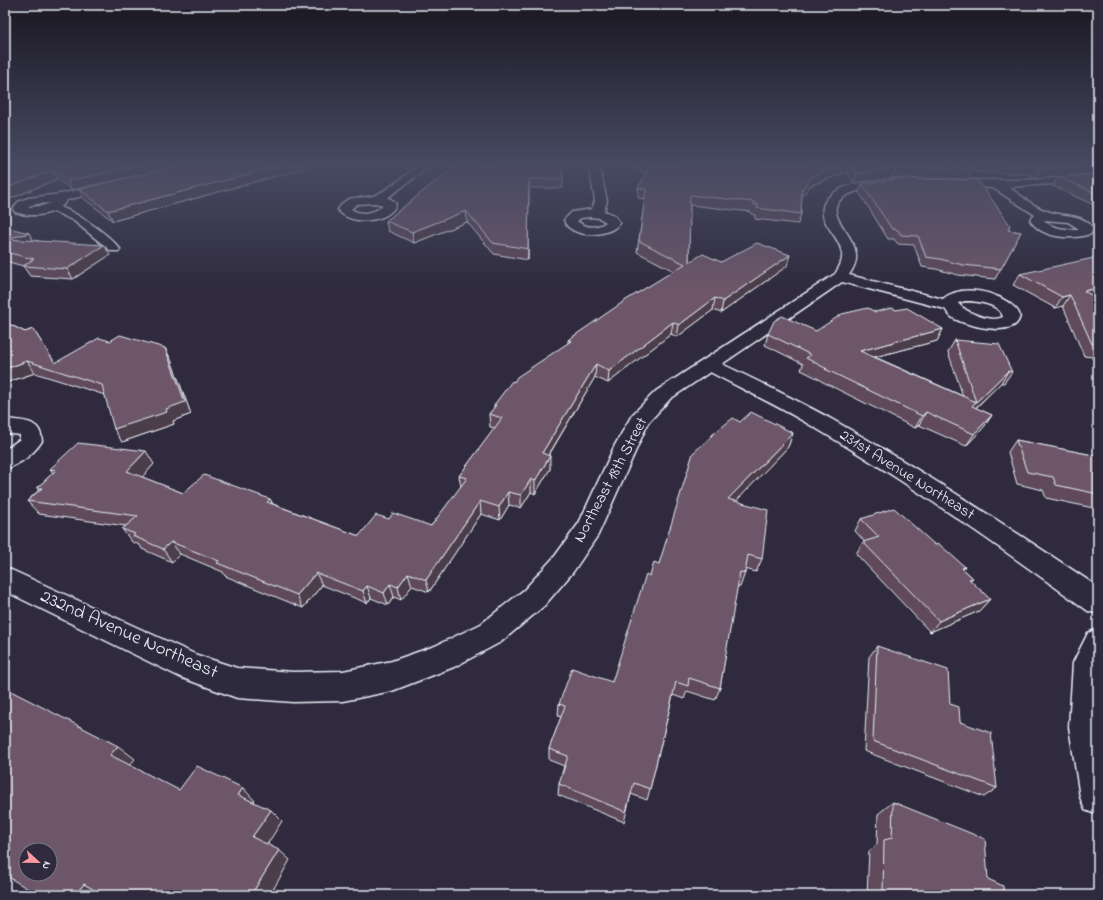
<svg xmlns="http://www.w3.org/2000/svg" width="1103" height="900" font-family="'Indie Flower',sans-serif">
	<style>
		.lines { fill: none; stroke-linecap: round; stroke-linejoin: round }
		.service-casing { stroke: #e8f1f8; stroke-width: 3 }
		.minor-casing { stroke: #e8f1f8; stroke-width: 3 }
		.service { fill: #2f2a3d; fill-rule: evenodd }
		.minor { fill: #2f2a3d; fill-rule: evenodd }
		.wall { fill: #5e4a5a; stroke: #e8f1f8 }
		.shaded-wall { fill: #4c3c4a; stroke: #e8f1f8 }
		.building { fill: #6d5669; stroke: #e8f1f8; fill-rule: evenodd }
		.labels { text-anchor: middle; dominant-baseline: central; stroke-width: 3.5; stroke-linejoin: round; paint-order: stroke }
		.street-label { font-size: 16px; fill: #e8f1f8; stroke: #2f2a3d }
		.near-street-label { font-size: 19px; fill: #e8f1f8; stroke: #2f2a3d }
	</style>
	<rect width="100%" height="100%" fill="#2f2a3d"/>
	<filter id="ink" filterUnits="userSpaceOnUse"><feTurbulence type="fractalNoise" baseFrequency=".025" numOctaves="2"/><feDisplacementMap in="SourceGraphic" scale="8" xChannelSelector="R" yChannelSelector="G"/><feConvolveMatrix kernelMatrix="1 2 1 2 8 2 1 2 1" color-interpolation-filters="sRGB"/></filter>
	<g filter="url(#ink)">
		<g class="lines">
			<defs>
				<path id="service" d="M52,204C72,209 108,233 120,249L119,251H111L74,221L49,209L47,207L49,205Z"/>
				<path id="minor" d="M420,165H432L387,198L391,199L396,204C390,223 349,226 338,210C347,193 358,200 373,196C387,191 408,173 420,165ZM375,203L383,205C375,213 361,216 351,209L357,204Z
					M589,165H599L607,201L604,211L614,215L620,223C609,238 570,239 564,220L572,212L592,209L595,201ZM590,217L599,218L606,222C597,229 585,228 577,221L581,218Z
					M1098,175V181L1009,187C1021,196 1035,208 1050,212C1065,217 1082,213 1093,228L1091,234C1071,240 1042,239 1030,220L1035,215L993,188L952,186L948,185L946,183L948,181L952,180H1025ZM1044,220L1068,222L1079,229C1068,230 1051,229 1044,220Z
					M884,178L896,179L898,181L896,183C883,187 870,186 857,191C810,207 855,230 856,255C857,262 853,269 849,275L943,299C962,283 999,292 1015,308C1018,311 1021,315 1019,319C1013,338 964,325 953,318C950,316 947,312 945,309L842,282L722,364C759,382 797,400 833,420C924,471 1011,529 1098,587V614L1088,611C1000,547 911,484 817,429C782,408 746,391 710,372L670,399L648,423L598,535L573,572L544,606L501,642L454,667L392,691L343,701L293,702L237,698L180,677L5,591V567L197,655L237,668L293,672L343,671L392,661L435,646L481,624L524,590L555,556L579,523L615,445L632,415L656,391L835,274C839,268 843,261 842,254C841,241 830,232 825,221C811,189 864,181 884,178ZM965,301C977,301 1000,304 1003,317C991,323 966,313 958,303Z
					M110,183L114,184L116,186L114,188L67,200C57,216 31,218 15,212L13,209L18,202L28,198L60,194ZM51,203L42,206L27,207L34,204Z
					M5,419C22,421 41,419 42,441C34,454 19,465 5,469V450L20,439V435L5,433Z
					M1098,629V815L1085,810L1080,797L1069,727L1073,663L1088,633Z"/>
			</defs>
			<!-- service casing -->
			<use href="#service" class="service-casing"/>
			<!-- minor casing -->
			<use href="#minor" class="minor-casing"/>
			<!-- service -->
			<use href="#service" class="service"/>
			<!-- minor -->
			<use href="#minor" class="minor"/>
		</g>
		<!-- wall -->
		<path class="wall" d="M5,165L305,168L113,221L83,198L79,189L148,173L72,190L57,179L5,201Z
			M456,165L563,179V188H529L528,260L494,254L467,222L414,243L388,231L386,221Z
			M623,165H1098V207L1053,186L1058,177L1036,179L1027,174L971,172L968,179L892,178L854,183L847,172L811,185L802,196L801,214L798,224L755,219V215L751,214V212L690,205L689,262H721L787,266L721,313L713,310L677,337L671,334L608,383L595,377L549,455L550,469L535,494L531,492L521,508L509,505L500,520L481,514L429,592L412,586L401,600L394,597L388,605L371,598L367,603L322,585L303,608L225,576L223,572L180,554L172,562L142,549L140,545L132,542L122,529L126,526L39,514L27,501L39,490L37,488L53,473L50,469L154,464L142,477L183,493L270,499L273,504L359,536L389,519L431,526L461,487L459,476L495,428L490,427L489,414L494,408V405L514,382L568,344V340L674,271L637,252L645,199L638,198V188L646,173Z
			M862,184L1008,230L1021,232L995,279L958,275L936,269L922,267L914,245L898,244L894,239H888L859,192Z
			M5,227L34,240L110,255L73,279L30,276L23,266L9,262L5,256Z
			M1020,274L1098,297L1096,298L1098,299V363H1095L1092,357L1084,356L1063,306L1055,308L1013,285Z
			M896,310L943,329L937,341L875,357L963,396L948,352L955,340L1012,372L1004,383H1001L976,408L992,415L984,427L966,446L919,425L915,428L821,381V380L801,370L803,364L765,345L768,334L816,331L875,312Z
			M5,322L25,332L33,329L55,363L110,341L165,348L171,360L191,414L173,421L174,424L122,442L105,395L35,373L5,383Z
			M740,422L793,433L788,447L736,501L762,559L756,572L745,569V573L740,587L737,586L720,688L715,700L687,691L684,699L673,695L650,789L647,800L631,794L624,822L558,795L559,784L564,766L549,760V749L561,717L558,716L559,704L612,682L650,576L659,564L712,435Z
			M1016,440L1098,456V509L1046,498L1043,490L1017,484L1008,452Z
			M861,519L935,545L965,567L963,569L973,578L970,581L990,599L979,611L930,632L856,554L863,542H865L855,531Z
			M877,646L950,704L997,788L984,797L864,751L869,657Z
			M893,802L988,879L1004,895H867L869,851L877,845L878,814Z"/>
		<!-- shaded-wall -->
		<path class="shaded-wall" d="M141,165H183L72,190L68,181Z
			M284,165H304L305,168L113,221L108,211Z
			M844,165H849L847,172L811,185L800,199L802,189L814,175Z
			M1098,165V174L1036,179L1041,169Z
			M896,168L892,178L854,183L857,174Z
			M52,170L57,179L5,201V189Z
			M529,179V188L528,260V249Z
			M466,211L467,222L414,243L412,232Z
			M29,233L35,243L6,239Z
			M104,245L110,255L73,279L67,269Z
			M790,255L787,266L721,313L723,301Z
			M1098,288V297L1077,302L1084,291Z
			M1070,295L1063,306L1055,308L1062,297Z
			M715,298L713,310L677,337L679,325Z
			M673,322L671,334L608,383L609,371Z
			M943,329L937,341L855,362L860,351Z
			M165,348L171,360L191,414L173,421L174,424L122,442L114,429L166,409Z
			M27,361L35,373L5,383V369Z
			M596,364L595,377L542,466V453Z
			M1008,371L1001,383L965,418L972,406Z
			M926,412L919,425L915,428L922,416Z
			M992,415L984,427L966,446L974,434Z
			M793,433L788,447L724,514L728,499Z
			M146,451L154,464L136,484L127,471Z
			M550,456V469L535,494V481Z
			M531,479V492L521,508V495Z
			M508,492L509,505L500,520L499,507Z
			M270,499L276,512L267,502Z
			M480,501L481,514L429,592L426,580Z
			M171,542L180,554L172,562L163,549Z
			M316,573L322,585L303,608L297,595Z
			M408,573L412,586L401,600L398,587Z
			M390,584L394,597L388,605L384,593Z
			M367,586L371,598L367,603L363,591Z
			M990,599L979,611L930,632L939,621Z
			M118,746L135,759L127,768L110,755Z
			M243,788L255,801L251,807L238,795Z
			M271,810L282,821L265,848L252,837Z
			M279,850L290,860L270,895H251Z
			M84,884L103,895H75Z"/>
		<!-- building -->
		<path class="building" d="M5,165H141L68,181L52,170L5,189Z
			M182,165H284L108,211L79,189Z
			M456,165H562L563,179H529L528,249L493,243L466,211L412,232L386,221Z
			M650,165H844L814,175L802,189L801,214L757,208L758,205L753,204L754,202L690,195L689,262L703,254L721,262L757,243L790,255L723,301L715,298L679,325L673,322L609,371L596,364L542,453L550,456L535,481L531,479L521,495L508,492L499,507L480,501L426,580L408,573L398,587L390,584L384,593L367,586L363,591L316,573L297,595L217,563L219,561L171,542L163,549L133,536L135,534L122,529L138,516L27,501L42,488H37L56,470L50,469L78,443L146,451L127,471L183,493L204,475L270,499L267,502L359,536L376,515L389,519L393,513L431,526L467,478L459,476L502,418L489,414L496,405H494L512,381L514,382L517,377L571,341L568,340L626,300L685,264L639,241L646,189L638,188Z
			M851,165H968L972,170L896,168L857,174Z
			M1027,165H1098L1041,169L1031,165Z
			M1098,174V194L1058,177Z
			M898,179L978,180L1010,225L1008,230L1021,232L1001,269L963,265L940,259L926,257L918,236L901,235L898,230L892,229L862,184Z
			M5,227L29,233L6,239L104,245L67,269L23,266L34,259L5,252Z
			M1098,257V288L1084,291L1098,299V345L1092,344L1070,295L1062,297L1020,274Z
			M868,308L875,312L892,308L896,310L907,308L943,329L860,351L976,402L955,340L999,344L1012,372L1008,371L972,406L992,415L974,434L926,412L922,416L825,369H827L806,358L811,355L768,334L774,321L782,316L816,331L842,314Z
			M5,322L25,332L33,329L55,363L99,338L110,341L120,335L165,348L185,402L166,409L167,412L114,429L102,385L27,361L5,369Z
			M751,412L793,433L728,499L768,510L762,559L748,555L745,573L740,572L720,688L689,678L688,686L676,682L650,789L634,783L626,812L559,784L568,756L549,749L565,706L559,704L572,668L612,682L646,574L650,576L654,562L659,564L693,453L713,435H712L733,418L740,422Z
			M1016,440L1098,456V494L1056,485L1053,477L1027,472Z
			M894,508L935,545L939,544L965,567L962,568L973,578L969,579L990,599L939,621L863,542L879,537L861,519Z
			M877,646L948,670L950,704L959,707L960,722L991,733L997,788L873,741Z
			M5,688L118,746L110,755L179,790L197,766L243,788L238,795L271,810L252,837L279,850L251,895H103L84,884L75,895H38L5,875ZM26,850H50V874H26Z
			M893,802L985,839L988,879L1003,886L1004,895H885L883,892L884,840L892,838Z"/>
	</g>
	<!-- sky -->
	<linearGradient id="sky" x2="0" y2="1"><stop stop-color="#1a1722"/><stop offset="0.57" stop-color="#474a62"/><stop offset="1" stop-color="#474a62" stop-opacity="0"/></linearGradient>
	<rect width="1103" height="291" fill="url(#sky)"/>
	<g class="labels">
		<!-- street labels -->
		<g class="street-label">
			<text transform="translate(907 475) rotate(32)">231st Avenue Northeast</text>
			<text transform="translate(611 480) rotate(-62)">Northeast 18th Street</text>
		</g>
		<!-- near-street labels -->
		<g class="near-street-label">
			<text transform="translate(129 635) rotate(24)">232nd Avenue Northeast</text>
		</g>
	</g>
	<!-- margin -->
	<rect width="1103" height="900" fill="none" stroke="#2f2a3d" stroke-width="20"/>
	<rect x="10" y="10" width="1083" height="880" fill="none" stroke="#e8f1f8" stroke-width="1.5" filter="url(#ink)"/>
	<!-- north arrow -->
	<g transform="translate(38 862) rotate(112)"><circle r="19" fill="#2f2a3d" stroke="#797a88"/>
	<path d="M0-3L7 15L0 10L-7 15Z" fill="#ff9aa2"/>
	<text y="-6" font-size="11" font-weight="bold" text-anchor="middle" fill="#e8f1f8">N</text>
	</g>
</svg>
